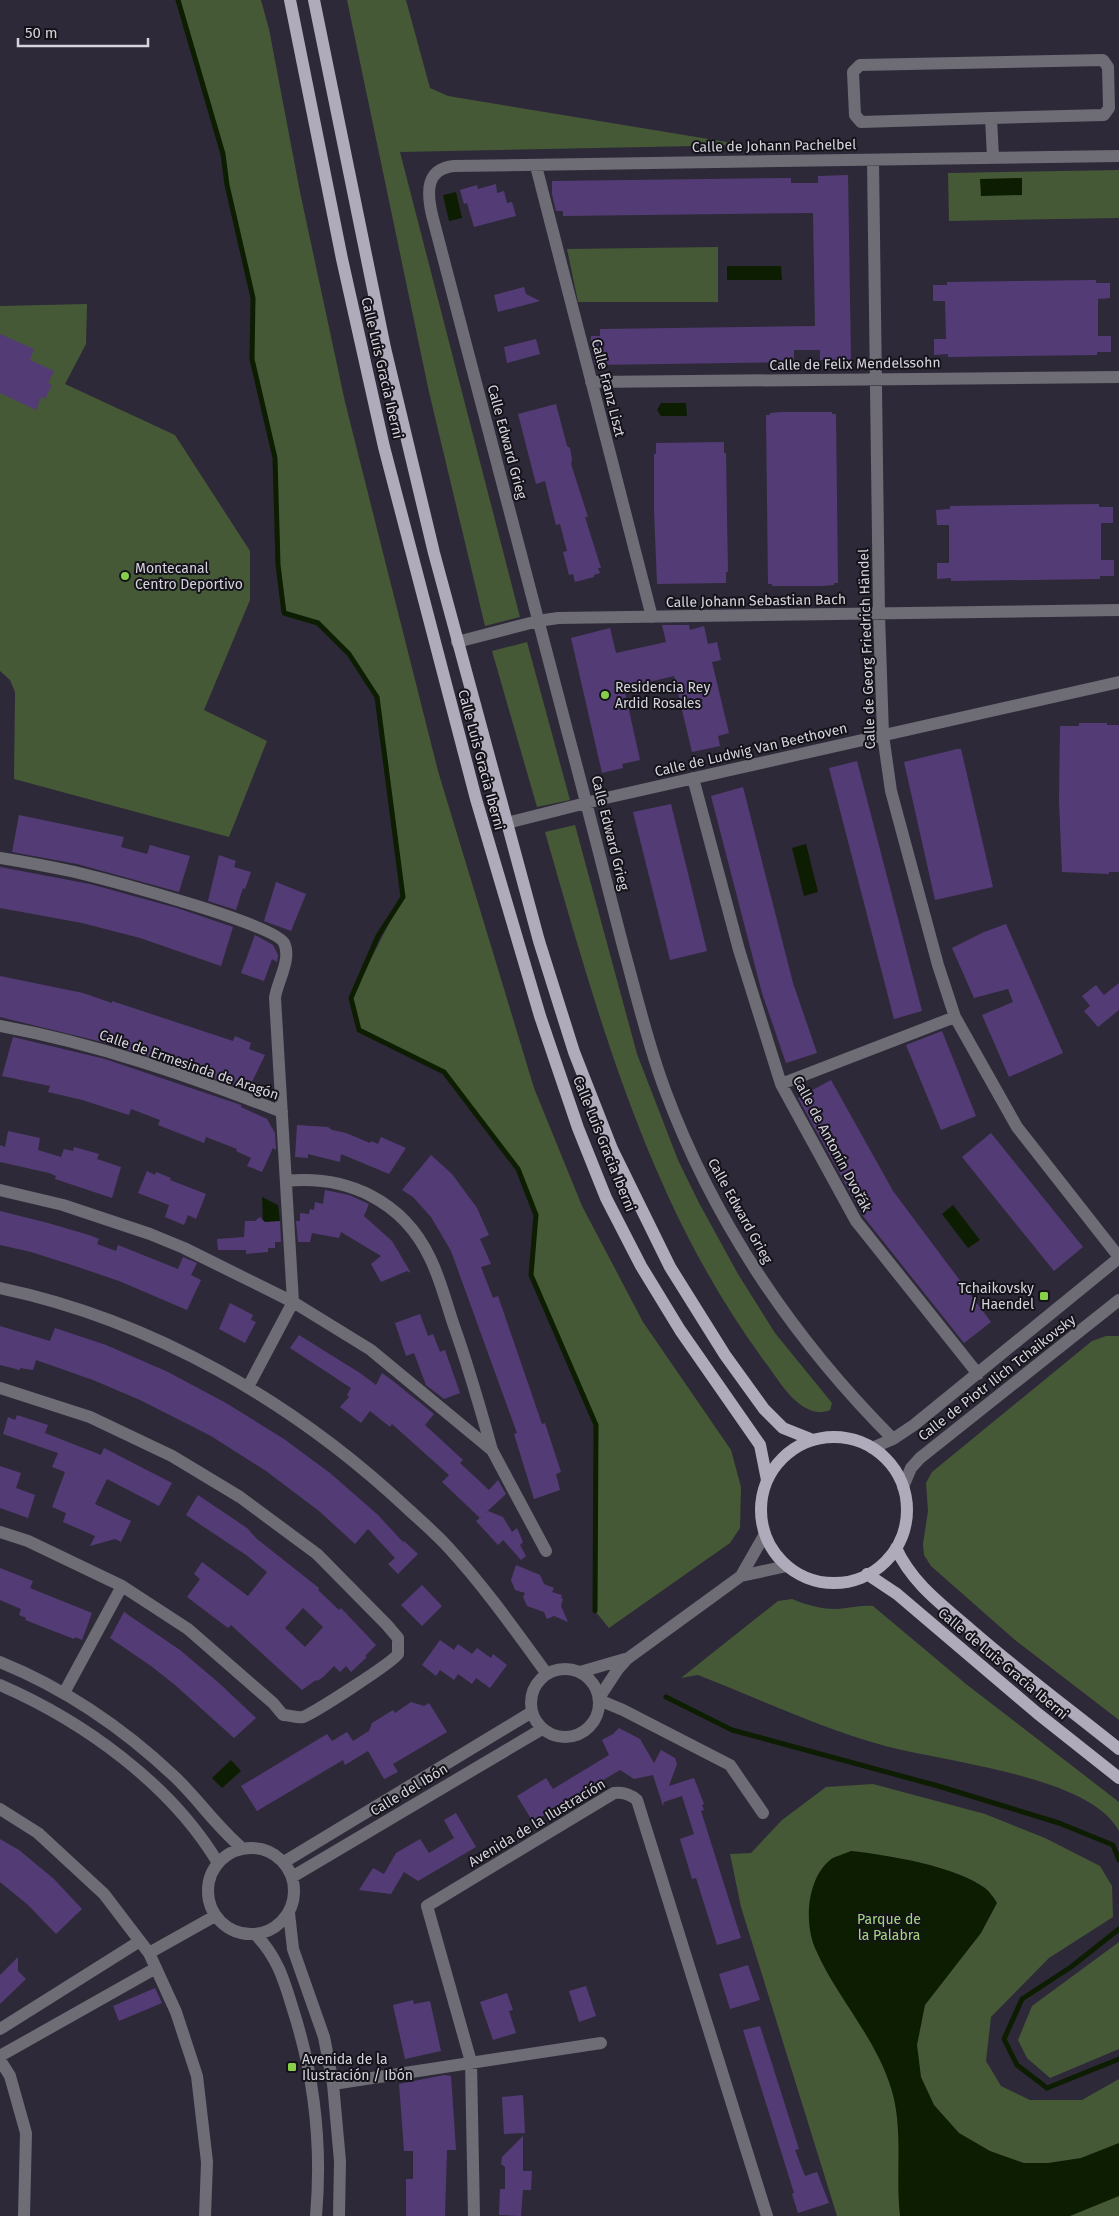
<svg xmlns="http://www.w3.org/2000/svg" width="1119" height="2216" font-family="'Fira Sans',sans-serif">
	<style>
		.green { fill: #455936 }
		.water { fill: #0d1d01 }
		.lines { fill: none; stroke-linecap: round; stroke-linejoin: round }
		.stream { stroke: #0d1d01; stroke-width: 5 }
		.building { fill: #533c75; fill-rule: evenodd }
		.minor { stroke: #6e6c74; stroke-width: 12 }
		.major { stroke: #b0abbb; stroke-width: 12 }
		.poi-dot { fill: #88cf49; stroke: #15131a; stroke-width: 2 }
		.labels { text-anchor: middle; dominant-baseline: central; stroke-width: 4; stroke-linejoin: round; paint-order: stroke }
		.street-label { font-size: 14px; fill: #d6d3dd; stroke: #15131a }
		.poi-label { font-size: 14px; fill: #d6d3dd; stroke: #15131a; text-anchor: start }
		.park-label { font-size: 14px; fill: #a6d882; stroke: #15131a }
	</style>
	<rect width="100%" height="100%" fill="#2e2938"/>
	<!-- green -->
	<path class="green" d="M178,0H261L269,29L300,192L345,402L438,771L534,1088L582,1206L643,1322L731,1450L741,1487L740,1528L730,1543L609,1628L595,1611L596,1425L531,1275L536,1215L518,1169L444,1072L359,1030L351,998L403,896L377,697L349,654L318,623L284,613L278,565L275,458L252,359L253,298L227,185L223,154Z
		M347,0H406L430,88L448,96L745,145L400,152L520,617L485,626L429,392Z
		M1119,170V218L949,221L948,173Z
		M718,247V302H578L567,249Z
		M87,304L86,344L65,384L175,435L250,551V600L204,710L267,741L229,837L14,779L15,692L10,680L0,671V306Z
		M527,642L570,800L537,807L492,651Z
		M575,825L637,1054L678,1160L699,1203L738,1274L775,1333L832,1403L830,1410C803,1421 781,1384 768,1366C650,1209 598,1017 545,832Z
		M1106,1336H1119V1720L1015,1640L931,1566L924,1555L923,1544L928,1511L926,1483L932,1472L1092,1341Z
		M792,1599C809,1606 827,1611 846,1608C856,1607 863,1605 873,1606L966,1684L1119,1802V1831C1090,1775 941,1762 882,1745C819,1727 759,1699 698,1675L681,1678L778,1601Z
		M873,1784L985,1814L1045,1838L1100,1866L1112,1886L1113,1917L1049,1958L991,2017L986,2061L1001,2086L1030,2100H1082L1119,2079V2216H837L741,1907L730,1854L751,1853L782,1820L826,1787Z
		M1119,1942V2049L1050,2078L1027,2058L1018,2040L1032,2006Z"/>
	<!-- water -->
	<path class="water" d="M1022,178V195L981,196L980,179Z
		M456,192L462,218L449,221L443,195Z
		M727,266H781L782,280H727Z
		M661,403H686L687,416H661L657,410Z
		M806,844L818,892L804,896L792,848Z
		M262,1197L278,1205L280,1222H263Z
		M953,1205L980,1240L968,1248L942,1214Z
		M231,1760L241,1771L222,1788L212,1778Z
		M851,1851C888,1855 955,1866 985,1888C990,1892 994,1898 997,1903L981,1933L925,2005L917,2045L921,2077L934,2105L959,2133L990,2151L1024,2163H1048L1081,2158L1119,2143V2196L1070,2216H900C895,2174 904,2129 891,2088C875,2036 836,1997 815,1948C804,1922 807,1879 830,1860C835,1856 845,1854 851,1851Z"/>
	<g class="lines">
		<!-- stream -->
		<path class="stream" d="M178,0L223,154L227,185L253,298L252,359L275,458L278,565L284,613L318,623L349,654L377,697L403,897L378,936L351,998L359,1030L444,1072L518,1169L536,1215L531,1275L596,1425L595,1611
			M666,1697L732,1730L938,1786L1059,1823L1113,1845L1119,1860
			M1119,1929L1071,1967L1022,1999L1004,2039L1017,2065L1047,2088L1119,2059"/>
	</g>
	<!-- building -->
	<path class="building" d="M848,175L851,360H820V350H794V362L595,365L591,346V336H600V329L815,326L813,213L563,216V211H556L552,194V181L791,178V183H818V176Z
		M496,184L497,193L504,191L507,203L512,202L516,216L474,227L467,203L464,204L460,190L477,185L478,189Z
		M1096,280V283H1110V298L1098,299V336H1111V352H1097V355L948,357V354L934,355V339H946L945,301H933V285H947V282Z
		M524,287L526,294L540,301L498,312L494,295Z
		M0,334L34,349L30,360L54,371L48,383L52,385L45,399L41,397L36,410L0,393Z
		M536,339L540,354L507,363L504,347Z
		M556,404L567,446L570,448L572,459L571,464L588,517H585L601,568H598L600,573L594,575V577L575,582L573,574L569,575L563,552L567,551L560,524L556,525L545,481L536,484L518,414Z
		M832,412V414H836L838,583H834V585L822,586H772V584H768L766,415H770V413L782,412Z
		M724,442V453H726L727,516L728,572H726V583L657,584L654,510V454H656V443Z
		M1099,504V507H1113V523H1101V560H1114V576H1100V579L951,581V578L937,579V563H949V525H937L936,510L950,509V506Z
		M662,625H689L690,630L704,626L708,644L717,642L721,660L712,662L729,733L718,736L720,746L692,752L674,676L624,688L640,760L622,764L623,768L602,773L571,638L610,628L616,653L666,642Z
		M1079,723H1107V725H1119V872H1109V874L1062,872L1059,801L1060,726H1079Z
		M957,749H961L993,887L935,900L904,762Z
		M857,761L922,1011L894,1019L829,768Z
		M743,787L793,983L817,1053L786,1063L762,993L711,796Z
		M671,804L707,951L670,960L633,812Z
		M19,815L124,837L121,847L147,854L150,845L190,856L179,892L77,864L12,852Z
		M219,855L236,861L234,867L251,872L245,889L243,888L236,910L208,901Z
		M0,867L90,884L177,908L233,927L221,966L140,938L82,923L0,908Z
		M276,882L306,894L291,931L264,921Z
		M1006,924L1063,1053L1009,1077L982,1015L1013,1002L1008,989L974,998L952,948L984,932Z
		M255,935L273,945L278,955L277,962L272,959L264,981L241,973Z
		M0,976L83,993L112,1003V1001L233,1041L235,1036L251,1043L249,1049L265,1055L248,1090L110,1044L0,1017Z
		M1119,983V1010L1098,1027L1084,1011L1090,1006L1082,996L1096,985L1104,995Z
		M942,1031L976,1116L941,1130L906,1045Z
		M13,1037L105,1059L241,1105V1107L267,1119L275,1133L276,1150L273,1148L262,1172L247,1166L251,1158L236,1151L237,1149L206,1137L204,1143L158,1125L160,1120L131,1109L129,1115L82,1100L48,1092L50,1086L2,1076Z
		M831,1080L893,1191L991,1322L964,1343L863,1216L798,1098Z
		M297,1125L328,1127L332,1130L346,1133L370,1143L371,1141L378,1144L381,1137L406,1148L389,1174L341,1154L340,1162L308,1154V1158L295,1157Z
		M8,1131L40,1138L38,1150L61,1157L64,1149L73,1151L74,1147L99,1154L97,1159L121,1167L112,1198L55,1179L56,1176L49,1173L0,1162V1145L5,1147Z
		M991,1133L1083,1247L1054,1271L962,1157Z
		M431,1155L452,1174L477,1208L489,1235L480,1239L491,1264L481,1267L493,1298L498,1296L542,1424L545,1423L561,1472L556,1474L560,1490L534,1499L514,1434L517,1433L451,1251L431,1217L413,1197L402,1190Z
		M147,1171L155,1175L156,1172L171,1178L170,1180L206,1194L196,1219L188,1215L184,1225L165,1217L169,1205L138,1193Z
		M325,1190L349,1195L369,1204L364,1216L392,1241L411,1273L407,1271L381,1282L371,1264L381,1256L341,1232L339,1238L312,1233L310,1242H298L296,1221H300V1213L309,1214L310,1209L314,1210L315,1202L323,1204Z
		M0,1211L48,1223L89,1235L99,1239L97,1244L116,1251L118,1245L178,1269L183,1257L197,1263L191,1275L201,1280L187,1310L119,1281L78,1267L31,1252L0,1245Z
		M260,1217L265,1222L280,1221L281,1242H275V1248H268V1252L246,1254V1250H218L217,1239L244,1237L245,1221H255Z
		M230,1303L253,1315L251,1320L256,1322L245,1343L219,1329Z
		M420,1314L428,1336L433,1334L440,1352L445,1350L460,1393L444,1399L426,1385L414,1353L406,1356L395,1323Z
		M0,1326L50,1341L55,1328L106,1345L168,1372L226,1403L284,1439L330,1473L378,1515L403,1542L404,1541L418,1554L398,1574L388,1564L395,1558L368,1529L355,1544L319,1511L266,1471L211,1436L140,1400L93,1380L36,1360L33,1370L20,1368V1370L0,1365Z
		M299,1335L360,1373L376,1385L382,1373L393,1381L434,1414L425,1425L463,1460L460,1463L489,1490L498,1480L506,1494L480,1518L442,1482L449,1475L392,1424L390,1427L370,1411L361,1423L340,1407L349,1397L347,1395L351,1388L290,1348Z
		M17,1415L48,1425L45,1433L101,1455L104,1448L172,1483L159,1506L107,1479L95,1504L131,1521L121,1542L115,1539L90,1546L95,1536L63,1522L66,1513L52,1507L65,1472L52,1467L58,1453L3,1434L8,1417L15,1420Z
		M0,1466L21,1473L16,1488L35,1495L28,1518L0,1508Z
		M198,1495L247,1528L257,1539L319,1588L318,1590L339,1610L341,1608L376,1645L365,1656L367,1657L351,1672L346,1666L340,1672L334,1666L322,1678L317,1681L316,1680L302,1690L231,1625L228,1628L187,1597L200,1579L194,1574L202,1562L248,1596L267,1572L246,1555L186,1515ZM303,1608L323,1627L305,1647L285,1628Z
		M488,1511L503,1517L512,1532L517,1528L523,1542L520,1545L526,1556L521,1560L503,1540L498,1545L476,1521Z
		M516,1565L540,1575L544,1584L554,1588L552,1592L562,1595L561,1598L563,1599L561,1606L568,1622L554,1616L547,1619L544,1612L527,1606L523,1597L525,1593L515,1590L511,1580Z
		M0,1568L33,1581L30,1588L92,1613L82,1640L75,1637L74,1639L25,1620L26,1618L19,1615L21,1609L0,1600Z
		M422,1585L442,1606L422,1626L401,1605Z
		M124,1612L180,1650L219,1683L256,1718L234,1738L175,1685L151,1666L110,1638Z
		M440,1640L454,1650L458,1644L472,1654L477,1648L491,1658L493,1654L507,1665L490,1688L476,1678L472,1684L458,1674L454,1680L440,1670L436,1676L422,1665Z
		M411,1702L424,1706L429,1703L447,1732L393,1764L398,1772L384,1779L368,1751L345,1765L343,1760L257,1811L241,1786L327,1734L332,1741L347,1732L353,1741L369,1731L372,1723L393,1710L395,1713Z
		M619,1728L640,1739L654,1763L661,1750L675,1758L677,1764L669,1786L694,1778L704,1804L702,1805L704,1810L701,1811L741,1938L717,1945L696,1878L692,1879L680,1839L694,1834L682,1796L664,1802L663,1806L653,1775L634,1779L620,1770L533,1822L517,1796L546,1778L553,1789L609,1755L602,1740L613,1734Z
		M456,1813L476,1847L418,1881L404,1872L391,1894L359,1890L373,1868L384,1874L396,1853L420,1839L429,1853L454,1838L444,1820Z
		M0,1839L19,1850L54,1879L82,1909L56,1934L28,1905L0,1882Z
		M18,1957V1971L26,1979L0,2004V1975Z
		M748,1965L760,2000L730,2009L719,1974Z
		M586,1986L596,2016L579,2022L569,1991Z
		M155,1988L162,2003L119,2021L113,2006Z
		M507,1993L513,2010L509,2011L516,2033L493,2040L480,2002Z
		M413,2000L414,2004L430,2001L441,2051L405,2059L393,2005Z
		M760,2026L799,2149L795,2150L805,2176L817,2172L829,2203L798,2213L792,2194L794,2193L743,2030Z
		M444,2075L451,2076L456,2150H447L445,2216H406V2179H413V2151H404L399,2084Z
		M523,2095L525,2133L504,2134L502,2097Z
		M523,2136V2171H532L531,2190H523L521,2216L499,2215L500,2189H505V2167L501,2164L502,2157Z"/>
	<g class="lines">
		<!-- minor -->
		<path class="minor" d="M991,118L861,122L855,115L853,72L860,65L1103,60L1108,67L1109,108L1104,115L991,118L993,157
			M873,160L879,614L883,735L891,791L938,965L955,1017L1017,1127L1119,1257
			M536,166L652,617
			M591,382L1119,377
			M457,642L538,621L558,618L1119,610
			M693,778L739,950L781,1084L856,1221L978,1374
			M507,823L606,798L1119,682
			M0,858C25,862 51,867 75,872C104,879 276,924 284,943C292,959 277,982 275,998L293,1302L248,1387
			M0,1026C97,1044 190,1076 282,1112
			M781,1084L955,1017
			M0,1190L63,1205L150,1234L184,1248L293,1302L371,1350L492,1450C480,1407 468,1365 453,1323C446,1302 440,1278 430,1258C403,1201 348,1175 286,1181
			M0,1288C153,1320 295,1403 408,1509C421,1521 435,1533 447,1546C484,1586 515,1630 547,1674
			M0,1388L90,1417L172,1456L240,1497L317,1554L387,1625L398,1638V1654C392,1663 314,1713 303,1717C297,1718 289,1715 283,1715L273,1703L188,1629L122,1586L28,1541L0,1532
			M893,1439C794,1340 714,1222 665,1090C648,1045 637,997 624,950C605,877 587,804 567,730C522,559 477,387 432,215C427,193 425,169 454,166L1119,156
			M872,1448L893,1439L914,1425L1119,1258
			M492,1450L546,1551
			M903,1487L911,1468L920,1458L1119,1300
			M741,1576L787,1566
			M0,1662C64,1688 124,1729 174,1776C198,1799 217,1827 242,1848
			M531 1703a34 34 0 1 1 68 0a34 34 0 1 1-68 0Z
			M580,1672L625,1659
			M0,1685C83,1721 171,1784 218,1863
			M64,1693L122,1586
			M599,1698L618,1669L627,1659L741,1576L765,1534
			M599,1700L623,1710L730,1765L763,1813
			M0,1809L38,1833L104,1894L149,1953L176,2012L197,2076L207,2162L205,2216
			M208 1891a43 43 0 1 1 86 0a43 43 0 1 1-86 0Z
			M284,1862L532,1712
			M292,1877L542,1729
			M289,1913L293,1949L324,2037L333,2084L340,2161L339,2216
			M255,1934C279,1958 285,1984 295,2016C315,2081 322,2148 316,2216
			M149,1953L215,1916
			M0,2029L140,1941
			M0,2056L156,1968
			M0,2060L10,2076L26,2133L24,2216
			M333,2084L601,2043
			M474,2216L471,2062L427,1906L614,1793C623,1792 630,1794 637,1800L767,2216"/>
		<!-- major -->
		<path class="major" d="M290,0L342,259L384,447L476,799L540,1016L578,1128L606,1198L641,1266L680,1330L760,1445L767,1480
			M314,0L385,348L434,553L539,941L574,1052L612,1149L670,1267L725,1355L764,1409L783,1428L813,1440
			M761 1510a73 73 0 1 1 146 0a73 73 0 1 1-146 0Z
			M896,1548C912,1583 941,1604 970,1629C1018,1671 1069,1709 1119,1749
			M867,1574L897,1594L1037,1713L1119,1778"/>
	</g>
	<!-- markers -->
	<g class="poi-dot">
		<circle cx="125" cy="576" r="5"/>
		<circle cx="605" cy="695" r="5"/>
		<rect x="1039" y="1291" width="10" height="10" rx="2.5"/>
		<rect x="287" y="2062" width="10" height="10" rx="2.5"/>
	</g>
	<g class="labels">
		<!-- street labels -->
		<g class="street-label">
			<text transform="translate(774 146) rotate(-1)">Calle de Johann Pachelbel</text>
			<text transform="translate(855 364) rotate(-1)">Calle de Felix Mendelssohn</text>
			<text transform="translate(382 368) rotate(77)">Calle Luis Gracia Iberni</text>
			<text transform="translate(608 388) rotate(76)">Calle Franz Liszt</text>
			<text transform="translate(507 442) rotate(75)">Calle Edward Grieg</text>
			<text transform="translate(756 601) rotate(-1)">Calle Johann Sebastian Bach</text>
			<text transform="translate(867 649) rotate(-92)">Calle de Georg Friedrich Händel</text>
			<text transform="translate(751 750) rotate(-13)">Calle de Ludwig Van Beethoven</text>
			<text transform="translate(481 760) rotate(75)">Calle Luis Gracia Iberni</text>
			<text transform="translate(610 833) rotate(76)">Calle Edward Grieg</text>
			<text transform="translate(189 1065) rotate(19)">Calle de Ermesinda de Aragón</text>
			<text transform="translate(604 1144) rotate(68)">Calle Luis Gracia Iberni</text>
			<text transform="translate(832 1144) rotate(62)">Calle de Antonín Dvořák</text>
			<text transform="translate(740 1211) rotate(61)">Calle Edward Grieg</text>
			<text transform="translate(997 1378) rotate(-38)">Calle de Piotr Ilich Tchaikovsky</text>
			<text transform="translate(1003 1664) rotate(40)">Calle de Luis Gracia Iberni</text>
			<text transform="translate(409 1790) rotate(-31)">Calle del Ibón</text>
			<text transform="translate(537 1823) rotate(-31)">Avenida de la Ilustración</text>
		</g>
		<!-- poi labels -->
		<g class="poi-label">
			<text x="135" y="568">Montecanal<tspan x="135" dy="16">Centro Deportivo</tspan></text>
			<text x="615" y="687">Residencia Rey<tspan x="615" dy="16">Ardid Rosales</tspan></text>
			<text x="1034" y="1288" text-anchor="end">Tchaikovsky<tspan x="1034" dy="16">/ Haendel</tspan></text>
			<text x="302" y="2059">Avenida de la<tspan x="302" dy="16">Ilustración / Ibón</tspan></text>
		</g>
		<!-- park labels -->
		<g class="park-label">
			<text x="889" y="1919">Parque de<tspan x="889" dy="16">la Palabra</tspan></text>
		</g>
	</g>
	<!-- scale -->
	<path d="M18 38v8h130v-8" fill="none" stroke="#d6d3dd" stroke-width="2.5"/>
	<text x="25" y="38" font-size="15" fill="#d6d3dd" stroke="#15131a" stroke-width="4" paint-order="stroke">50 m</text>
</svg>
